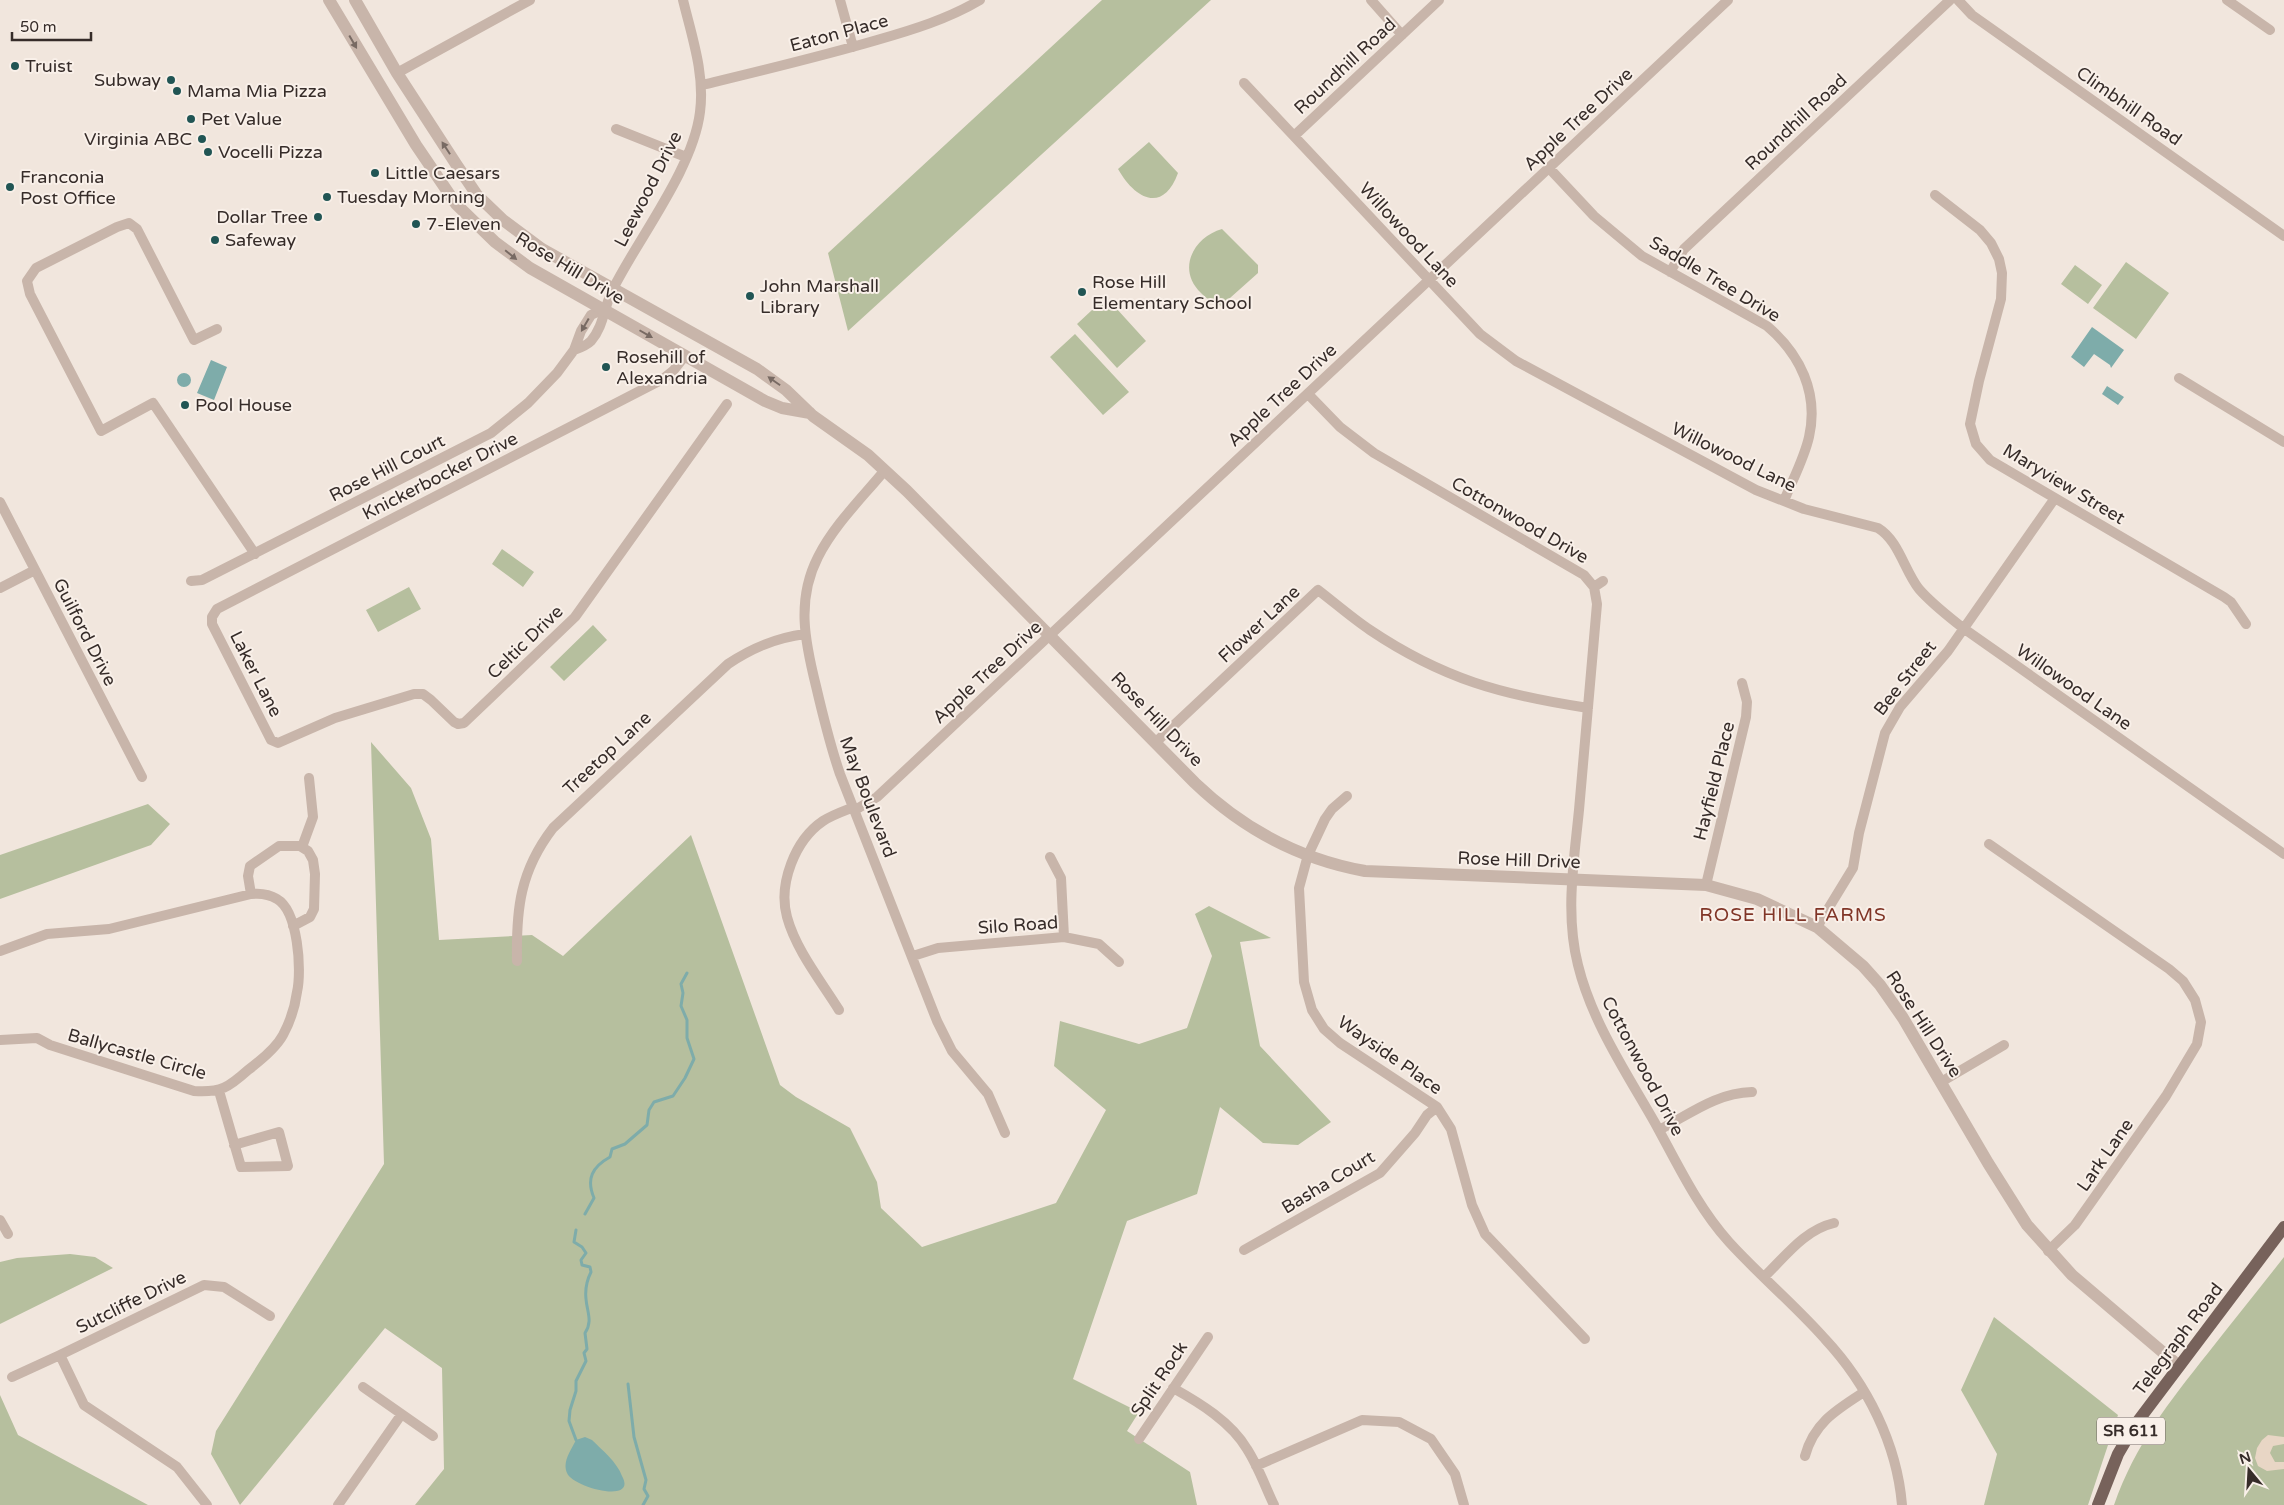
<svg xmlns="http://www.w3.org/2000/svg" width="2284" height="1505" font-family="'Varela Round',sans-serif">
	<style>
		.green { fill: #b6bf9e }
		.plaza { fill: #e8d6c5 }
		.water { fill: #7eacaa }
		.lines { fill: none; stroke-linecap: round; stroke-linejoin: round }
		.stream { stroke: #7eacaa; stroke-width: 3 }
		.minor { stroke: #c8b5aa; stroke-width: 10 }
		.tertiary { stroke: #c8b5aa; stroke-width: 12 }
		.primary { stroke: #77625b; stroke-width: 12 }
		.oneway { fill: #786a63 }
		.poi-dot { fill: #215554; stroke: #f9f0e9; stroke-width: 2 }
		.labels { text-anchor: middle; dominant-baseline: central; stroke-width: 4; stroke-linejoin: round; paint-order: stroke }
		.shield { fill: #f9f0e9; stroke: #706763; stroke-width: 1 }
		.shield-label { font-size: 16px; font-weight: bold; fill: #362c29 }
		.street-label { font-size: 18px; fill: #362c29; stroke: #f9f0e9 }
		.poi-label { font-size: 18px; fill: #362c29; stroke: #f9f0e9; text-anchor: start }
		.neighbourhood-label { font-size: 19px; letter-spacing: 1px; fill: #803527; stroke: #f9f0e9 }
	</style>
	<rect width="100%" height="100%" fill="#f1e6dd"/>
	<!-- green -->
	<path class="green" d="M1102,0H1211L848,331L828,253Z
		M1149,142L1178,173C1163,214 1135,199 1118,169Z
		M1222,229L1258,265V273L1221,306C1214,302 1206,299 1201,293C1176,269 1194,237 1222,229Z
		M2126,262L2169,293L2136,339L2093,308Z
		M2075,265L2102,285L2088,304L2061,284Z
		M1106,297L1146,341L1117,368L1077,324Z
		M1075,334L1129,392L1103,415L1050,357Z
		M502,549L534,572L523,587L492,564Z
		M409,587L421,609L378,632L366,610Z
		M593,625L607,640L564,681L550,667Z
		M371,742L411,788L431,839L439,940L532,935L563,956L691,835L780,1085L796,1097L850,1128L877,1182L881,1208L922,1247L1056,1203L1106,1110L1054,1066L1060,1021L1139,1044L1187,1028L1212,956L1195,914L1209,906L1271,938L1240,942L1260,1046L1331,1122L1298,1145L1263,1143L1220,1107L1197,1194L1127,1221L1073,1379L1139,1412L1127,1431L1190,1472L1197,1505H415L444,1469L442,1368L385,1328L240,1505L211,1454L216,1431L384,1164Z
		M148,804L170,824L151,845L0,899V855Z
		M70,1254L95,1257L113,1268L0,1324V1262L17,1258Z
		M2284,1257V1505H2114C2135,1445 2169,1402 2208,1353C2233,1321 2259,1289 2284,1257Z
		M1994,1317L2118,1415L2088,1505H1984L1997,1454L1961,1390Z
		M0,1395L18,1435L148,1505H0Z"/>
	<!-- plaza -->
	<path class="plaza" d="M2268,1435L2284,1437V1444L2273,1446L2270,1453L2275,1462H2284V1469L2267,1471L2258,1466L2255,1458L2257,1448L2262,1440Z"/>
	<!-- water -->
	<path class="water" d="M2092,327L2124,350L2111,368L2110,365L2094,354L2084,367L2071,357Z
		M211,360L227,367L214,400L197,393Z
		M177 380a7 7 0 1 1 14 0a7 7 0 1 1-14 0Z
		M2107,386L2124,397L2118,405L2102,394Z
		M585,1437L592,1440C602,1450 617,1462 622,1476C638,1505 572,1487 567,1473C562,1462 571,1450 576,1440Z"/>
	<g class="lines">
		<!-- stream -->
		<path class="stream" d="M585,1214L594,1198C586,1179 592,1167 610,1157L612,1149L625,1144L647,1125L649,1110L654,1102L673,1096L685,1078L694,1059L687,1038V1020L681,1006L683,993L681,984L687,973
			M628,1384L634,1437L646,1480L644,1489L648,1496L643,1505
			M576,1440L569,1421L570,1410L576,1391V1381L586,1361L584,1353L587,1349L585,1333C593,1321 587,1312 586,1299C585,1290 587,1280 591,1272L590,1267L582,1265L581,1260L586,1253L582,1247L574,1242L576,1230"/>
		<!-- minor -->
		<path class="minor" d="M840,0L853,47
			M1371,0L1402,35
			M1958,0L1972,15L2284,236
			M2227,0L2270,30
			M397,73L530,0
			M1244,83L1480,334L1516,361L1756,490L1804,509L1878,528C1899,541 1904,570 1919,589C1932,604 1948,616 1963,628L2284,854
			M702,85C760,71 819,57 877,40C912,30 948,19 980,0
			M616,129L686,157
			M1294,136L1439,0
			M1549,168L1594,216L1642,256L1767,326C1800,354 1819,393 1809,437C1804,459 1792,481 1784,501
			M1935,195L1980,230L1991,243L1999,259L2002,273L2001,299L1979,381L1970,424L1976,444L1990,460L2224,597L2231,602L2246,624
			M1670,272L1684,249L1950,0
			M217,329L194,340L137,229L129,223L117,227L36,268L27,281L30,294L101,431L153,403L255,554
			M574,350C580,348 587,345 591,341C604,326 604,306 613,289C639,237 693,169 700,112C705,74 692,37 683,0
			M685,356L673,371L663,379L217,609L212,617V624L271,740L278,743L335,718L414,694H423L431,700L454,722L458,724L464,723L575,617L727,404
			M2179,378L2284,442
			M1308,394L1340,427L1374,453L1584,575L1594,587L1597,604C1591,672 1585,741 1579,810C1574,861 1565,914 1578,965C1592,1022 1626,1072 1655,1123C1677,1163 1698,1208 1729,1242C1760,1276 1795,1305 1825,1339C1867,1384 1897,1444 1902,1505
			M885,470C862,498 834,525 818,557C796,600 805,642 816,686C823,716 830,745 840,774L937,1021L952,1051L988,1094L1005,1133
			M0,502L142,777
			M191,581L202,580L491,433L528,403L557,373L574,350L581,331L591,315L605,308
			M1594,587L1603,581
			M0,588L35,570
			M1156,742L1318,590C1335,603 1352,618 1370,630C1443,679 1502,695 1588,708
			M1347,796L1332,809L1325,819L1308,855L1299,888L1304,982L1312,1010L1324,1029L1340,1043L1437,1107L1451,1129L1472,1205L1485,1234L1585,1339
			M855,810L877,797L1728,0
			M1989,844L2169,969L2183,981L2195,1000L2201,1022L2197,1044L2166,1096L2075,1225L2048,1251
			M302,847L313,817L309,778
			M1050,857L1061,878L1064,937
			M1706,885L1746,717L1747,702L1742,683
			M1817,927L1853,868L1859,833L1885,733L1900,707L1948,651L2055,498
			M0,951L47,934L109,929L251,894
			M913,956L938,948L1064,937L1099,944L1119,962
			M517,961C516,909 520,871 553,828L728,664C752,648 775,638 805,634
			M839,1010C821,981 796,950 787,917C778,884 795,840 823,821C832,815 844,811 854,807
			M0,1040L37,1038L50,1045L194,1091C221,1093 229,1087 248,1070C260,1061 276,1048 283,1035C290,1022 295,1007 297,992C302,970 298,911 277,899C269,894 260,893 251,894L248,876L250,866L279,846H300L308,851L313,860L315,874L314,909L310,917L293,926
			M1941,1082L2004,1045
			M219,1091L241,1167L288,1166L279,1132L234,1145
			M1659,1130C1690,1114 1716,1093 1752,1092
			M0,1220L8,1234
			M1244,1250L1380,1173L1415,1133L1427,1115L1437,1107
			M1764,1277C1785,1257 1804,1230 1834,1223
			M60,1355L204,1285L224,1287L270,1316
			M12,1377L60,1355L84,1405L177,1467L207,1505
			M363,1387L433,1436
			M1173,1388C1200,1403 1231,1422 1247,1449C1258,1466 1265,1486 1274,1505
			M1139,1439L1208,1337
			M1805,1456C1814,1423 1836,1410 1864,1392
			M1256,1466L1362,1420L1399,1422L1431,1439L1455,1474L1464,1505
			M338,1505L401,1415"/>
		<!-- tertiary -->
		<path class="tertiary" d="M329,0L416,145L456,204L495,242L530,268L765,401L782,408L810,413
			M355,0L397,73L456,164L477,195L503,220L542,249L757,369L786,390L813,416L868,455L907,491L1195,783C1243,829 1299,859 1365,871L1706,885L1757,899L1817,927L1863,966L1880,985L1903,1018L1988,1163L2027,1225L2072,1275L2179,1366"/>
		<!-- primary -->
		<path class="primary" d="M2098,1505L2118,1454L2135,1425L2284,1227"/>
	</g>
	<!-- one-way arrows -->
	<defs><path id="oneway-solid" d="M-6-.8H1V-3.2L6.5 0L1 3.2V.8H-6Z" transform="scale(1.25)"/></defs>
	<g class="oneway">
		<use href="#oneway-solid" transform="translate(353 42) rotate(60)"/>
		<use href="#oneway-solid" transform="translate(446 148) rotate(-123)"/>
		<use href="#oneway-solid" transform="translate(511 255) rotate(39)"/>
		<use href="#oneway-solid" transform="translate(585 325) rotate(120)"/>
		<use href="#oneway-solid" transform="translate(646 334) rotate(30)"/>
		<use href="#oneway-solid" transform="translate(774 381) rotate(-145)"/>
	</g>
	<!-- markers -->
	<g class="poi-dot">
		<circle cx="15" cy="66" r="5"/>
		<circle cx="171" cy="80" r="5"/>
		<circle cx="177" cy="91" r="5"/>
		<circle cx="191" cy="119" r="5"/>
		<circle cx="202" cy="139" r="5"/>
		<circle cx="208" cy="152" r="5"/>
		<circle cx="375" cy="173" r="5"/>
		<circle cx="10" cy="187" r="5"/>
		<circle cx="327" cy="197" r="5"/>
		<circle cx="318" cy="217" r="5"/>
		<circle cx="416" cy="224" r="5"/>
		<circle cx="215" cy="240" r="5"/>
		<circle cx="1082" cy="292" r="5"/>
		<circle cx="750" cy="296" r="5"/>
		<circle cx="606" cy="367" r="5"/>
		<circle cx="185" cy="405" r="5"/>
	</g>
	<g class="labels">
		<!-- shield labels -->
		<rect class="shield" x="2097" y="1417.5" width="68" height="27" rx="4"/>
		<g class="shield-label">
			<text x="2131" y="1431">SR 611</text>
		</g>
		<!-- street labels -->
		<g class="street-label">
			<text transform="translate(839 33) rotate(-15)">Eaton Place</text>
			<text transform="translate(1345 66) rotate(-43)">Roundhill Road</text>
			<text transform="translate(2129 106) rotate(35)">Climbhill Road</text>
			<text transform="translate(1578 119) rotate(-43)">Apple Tree Drive</text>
			<text transform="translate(1796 122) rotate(-43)">Roundhill Road</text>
			<text transform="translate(648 189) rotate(-63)">Leewood Drive</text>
			<text transform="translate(1409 235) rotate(47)">Willowood Lane</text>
			<text transform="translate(570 268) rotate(31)">Rose Hill Drive</text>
			<text transform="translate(1715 279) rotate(31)">Saddle Tree Drive</text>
			<text transform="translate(1282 395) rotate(-43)">Apple Tree Drive</text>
			<text transform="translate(1734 457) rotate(26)">Willowood Lane</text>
			<text transform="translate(387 468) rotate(-27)">Rose Hill Court</text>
			<text transform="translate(440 476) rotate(-27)">Knickerbocker Drive</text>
			<text transform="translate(2064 484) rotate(31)">Maryview Street</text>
			<text transform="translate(1520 520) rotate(30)">Cottonwood Drive</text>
			<text transform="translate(1259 624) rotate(-43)">Flower Lane</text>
			<text transform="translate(85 632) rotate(63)">Guilford Drive</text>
			<text transform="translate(525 642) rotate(-44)">Celtic Drive</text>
			<text transform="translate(987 672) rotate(-43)">Apple Tree Drive</text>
			<text transform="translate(256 674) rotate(63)">Laker Lane</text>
			<text transform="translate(1905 678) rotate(-52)">Bee Street</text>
			<text transform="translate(2074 687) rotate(35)">Willowood Lane</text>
			<text transform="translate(1157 719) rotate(46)">Rose Hill Drive</text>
			<text transform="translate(607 753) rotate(-43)">Treetop Lane</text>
			<text transform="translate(1714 781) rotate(-76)">Hayfield Place</text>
			<text transform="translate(868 797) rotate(69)">May Boulevard</text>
			<text transform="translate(1519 860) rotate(2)">Rose Hill Drive</text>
			<text transform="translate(1018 925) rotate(-4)">Silo Road</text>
			<text transform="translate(1924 1024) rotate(57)">Rose Hill Drive</text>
			<text transform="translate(137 1054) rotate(16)">Ballycastle Circle</text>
			<text transform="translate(1390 1055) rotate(35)">Wayside Place</text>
			<text transform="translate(1643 1066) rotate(62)">Cottonwood Drive</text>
			<text transform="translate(2105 1155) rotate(-55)">Lark Lane</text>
			<text transform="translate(1328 1182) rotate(-31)">Basha Court</text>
			<text transform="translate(131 1302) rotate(-26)">Sutcliffe Drive</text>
			<text transform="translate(2178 1339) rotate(-53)">Telegraph Road</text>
			<text transform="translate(1159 1379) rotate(-56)">Split Rock</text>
		</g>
		<!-- poi labels -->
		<g class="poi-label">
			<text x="25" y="66">Truist</text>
			<text x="161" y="80" text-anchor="end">Subway</text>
			<text x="187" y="91">Mama Mia Pizza</text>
			<text x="201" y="119">Pet Value</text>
			<text x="192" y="139" text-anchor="end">Virginia ABC</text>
			<text x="218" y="152">Vocelli Pizza</text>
			<text x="385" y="173">Little Caesars</text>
			<text x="20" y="177">Franconia<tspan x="20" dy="21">Post Office</tspan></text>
			<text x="337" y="197">Tuesday Morning</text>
			<text x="308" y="217" text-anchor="end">Dollar Tree</text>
			<text x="426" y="224">7-Eleven</text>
			<text x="225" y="240">Safeway</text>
			<text x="1092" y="282">Rose Hill<tspan x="1092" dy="21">Elementary School</tspan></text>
			<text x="760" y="286">John Marshall<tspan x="760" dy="21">Library</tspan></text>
			<text x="616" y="357">Rosehill of<tspan x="616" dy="21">Alexandria</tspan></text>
			<text x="195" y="405">Pool House</text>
		</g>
		<!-- neighbourhood labels -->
		<g class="neighbourhood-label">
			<text x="1793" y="915">ROSE HILL FARMS</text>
		</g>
	</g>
	<!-- north arrow -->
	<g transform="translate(2249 1470) rotate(342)" stroke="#f9f0e9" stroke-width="4" paint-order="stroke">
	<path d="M0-4L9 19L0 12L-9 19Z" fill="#362c29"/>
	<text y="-8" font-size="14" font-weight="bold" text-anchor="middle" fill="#362c29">N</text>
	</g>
	<!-- scale -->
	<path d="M12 32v8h79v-8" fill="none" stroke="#362c29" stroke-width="2.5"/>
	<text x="20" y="32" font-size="15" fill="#362c29" stroke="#f9f0e9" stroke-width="4" paint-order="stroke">50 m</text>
</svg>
